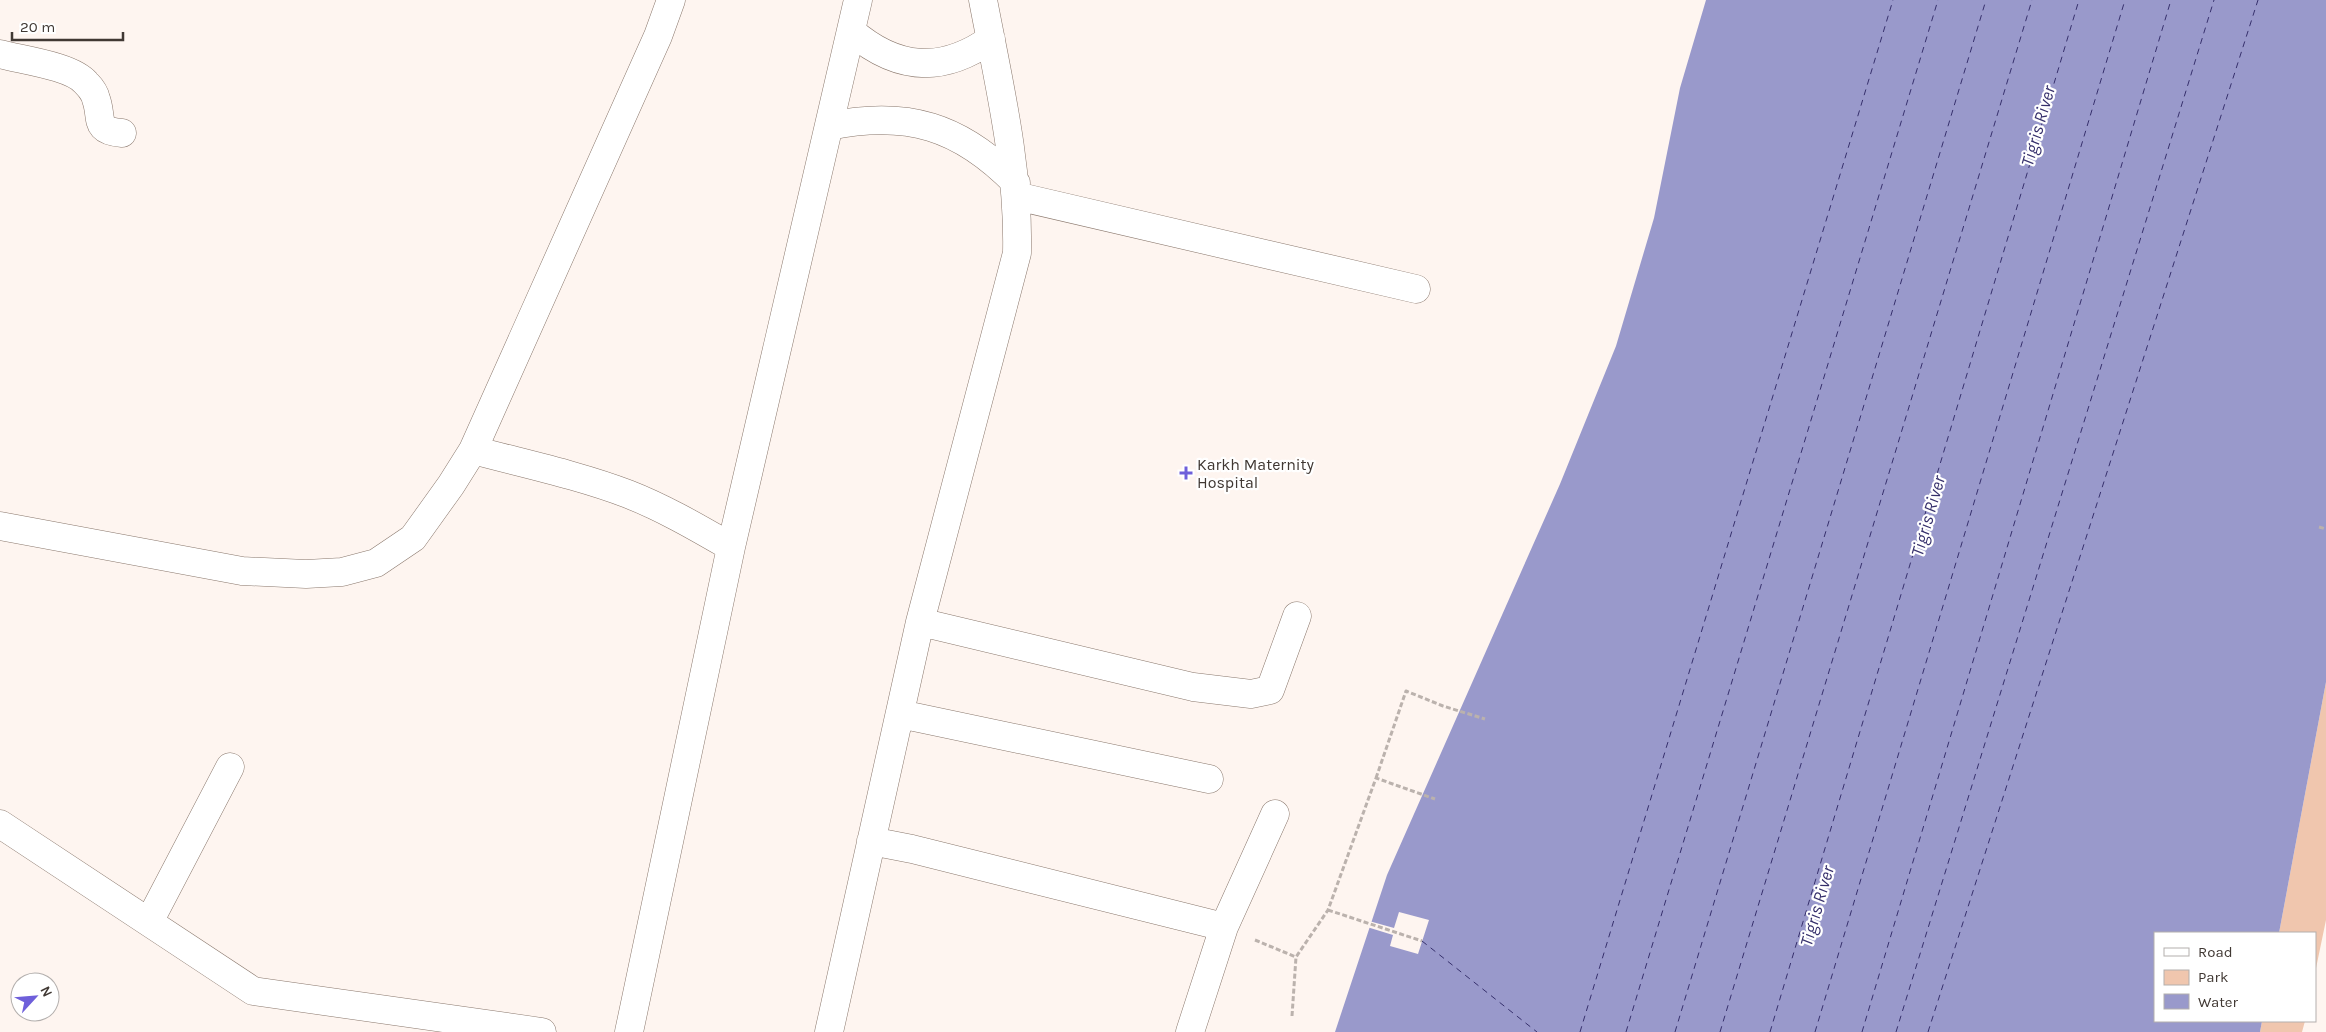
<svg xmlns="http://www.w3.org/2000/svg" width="2326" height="1032" font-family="Karla,sans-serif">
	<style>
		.green { fill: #f0c6ae }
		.water { fill: #9999cb }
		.pier { fill: #fef5f0 }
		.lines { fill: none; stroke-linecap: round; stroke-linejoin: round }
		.ferry { stroke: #36306c; stroke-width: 1; stroke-dasharray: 6 5; stroke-linecap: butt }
		.minor-casing { stroke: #8a786d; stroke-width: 29 }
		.path { stroke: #bbb2ad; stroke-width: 3; stroke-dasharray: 5 2.5; stroke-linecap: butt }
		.minor { stroke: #fff; stroke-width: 28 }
		.poi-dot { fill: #6e5fda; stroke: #fff; stroke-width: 2 }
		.labels { text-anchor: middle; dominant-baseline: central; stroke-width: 4.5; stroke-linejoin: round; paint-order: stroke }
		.poi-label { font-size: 16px; fill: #403833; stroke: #fff; text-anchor: start }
		.water-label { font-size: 18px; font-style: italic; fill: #36306c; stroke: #fff }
	</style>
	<rect width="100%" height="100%" fill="#fef5f0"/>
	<!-- green -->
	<path class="green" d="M2326,682V920L2315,973V933H2279Z
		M2262,1021H2305L2302,1032H2260Z"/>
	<!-- water -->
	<path class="water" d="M1706,0H2326V682L2279,933H2155V1021H2262L2260,1032H1335L1387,875L1560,484L1616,346L1654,218L1680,88Z"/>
	<!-- pier -->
	<path class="pier" d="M1399,912L1429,920L1418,954L1390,946L1393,935L1367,927L1369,921L1394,928Z"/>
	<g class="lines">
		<!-- ferry -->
		<path class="ferry" d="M1422,941L1537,1032
			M1580,1032L1893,0
			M1626,1032L1938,0
			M1675,1032L1986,0
			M1720,1032L2032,0
			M1770,1032L2079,0
			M1815,1032L2125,0
			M1862,1032L2171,0
			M1896,1032L2214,0
			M1928,1032L2258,0"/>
		<defs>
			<path id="minor" d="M851,31C896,70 942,74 991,39
				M0,54C22,60 72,66 86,83C90,87 95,94 96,99C103,118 93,131 122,133
				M829,126C907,110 960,126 1016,183
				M1016,196L1416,289
				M473,450C525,464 578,475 628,494C664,508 698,528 731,547
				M0,526L242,571L306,574L342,572L376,563L413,538L451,485L473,450L658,36L671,0
				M920,622L1193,687L1251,694L1270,690L1297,616
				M900,714L1209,779
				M0,824L253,991L542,1032
				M871,841L912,849L1224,927
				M149,922L230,767
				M629,1032L731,547L858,0
				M829,1032L920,622L1017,253C1019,167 999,84 983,0
				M1190,1032L1224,927L1275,814"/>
		</defs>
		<!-- minor casing -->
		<use href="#minor" class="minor-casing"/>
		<!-- path -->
		<path class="path" d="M2319,527L2326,529
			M1376,778L1406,691L1443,706L1485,719
			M1328,910L1422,941
			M1255,940L1296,957
			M1292,1016L1296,957L1328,910L1376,778L1435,799"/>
		<!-- minor -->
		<use href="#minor" class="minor"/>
	</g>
	<!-- markers -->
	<path class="poi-dot" d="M1183.5 465.5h5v5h5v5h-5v5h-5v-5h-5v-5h5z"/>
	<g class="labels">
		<!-- poi labels -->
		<g class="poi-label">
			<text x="1197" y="464">Karkh Maternity<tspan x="1197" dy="18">Hospital</tspan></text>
		</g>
		<!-- water labels -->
		<g class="water-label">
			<text transform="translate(2038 126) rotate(-74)">Tigris River</text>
			<text transform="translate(1928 516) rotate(-74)">Tigris River</text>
			<text transform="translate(1817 906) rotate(-74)">Tigris River</text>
		</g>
	</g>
	<!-- legend -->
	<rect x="2154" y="932" width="162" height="90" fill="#ffffff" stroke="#b3afad"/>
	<rect x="2164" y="948" width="25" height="8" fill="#ffffff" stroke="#b3afad"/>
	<text x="2198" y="957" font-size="15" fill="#403833">Road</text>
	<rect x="2164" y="970" width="25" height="15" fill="#f0c6ae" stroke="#b3afad"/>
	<text x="2198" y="982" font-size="15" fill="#403833">Park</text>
	<rect x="2164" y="994" width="25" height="15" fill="#9999cb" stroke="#b3afad"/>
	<text x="2198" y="1007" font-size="15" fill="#403833">Water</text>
	<!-- north arrow -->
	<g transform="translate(35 997) rotate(64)"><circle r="24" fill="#ffffff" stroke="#b3afad"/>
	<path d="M0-4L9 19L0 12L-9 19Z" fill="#6e5fda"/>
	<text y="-8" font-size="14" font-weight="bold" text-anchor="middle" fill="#403833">N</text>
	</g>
	<!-- scale -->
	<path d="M12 32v8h111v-8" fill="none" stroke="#403833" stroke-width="2.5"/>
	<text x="20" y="32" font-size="15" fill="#403833" stroke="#ffffff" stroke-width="4" paint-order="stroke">20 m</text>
</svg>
